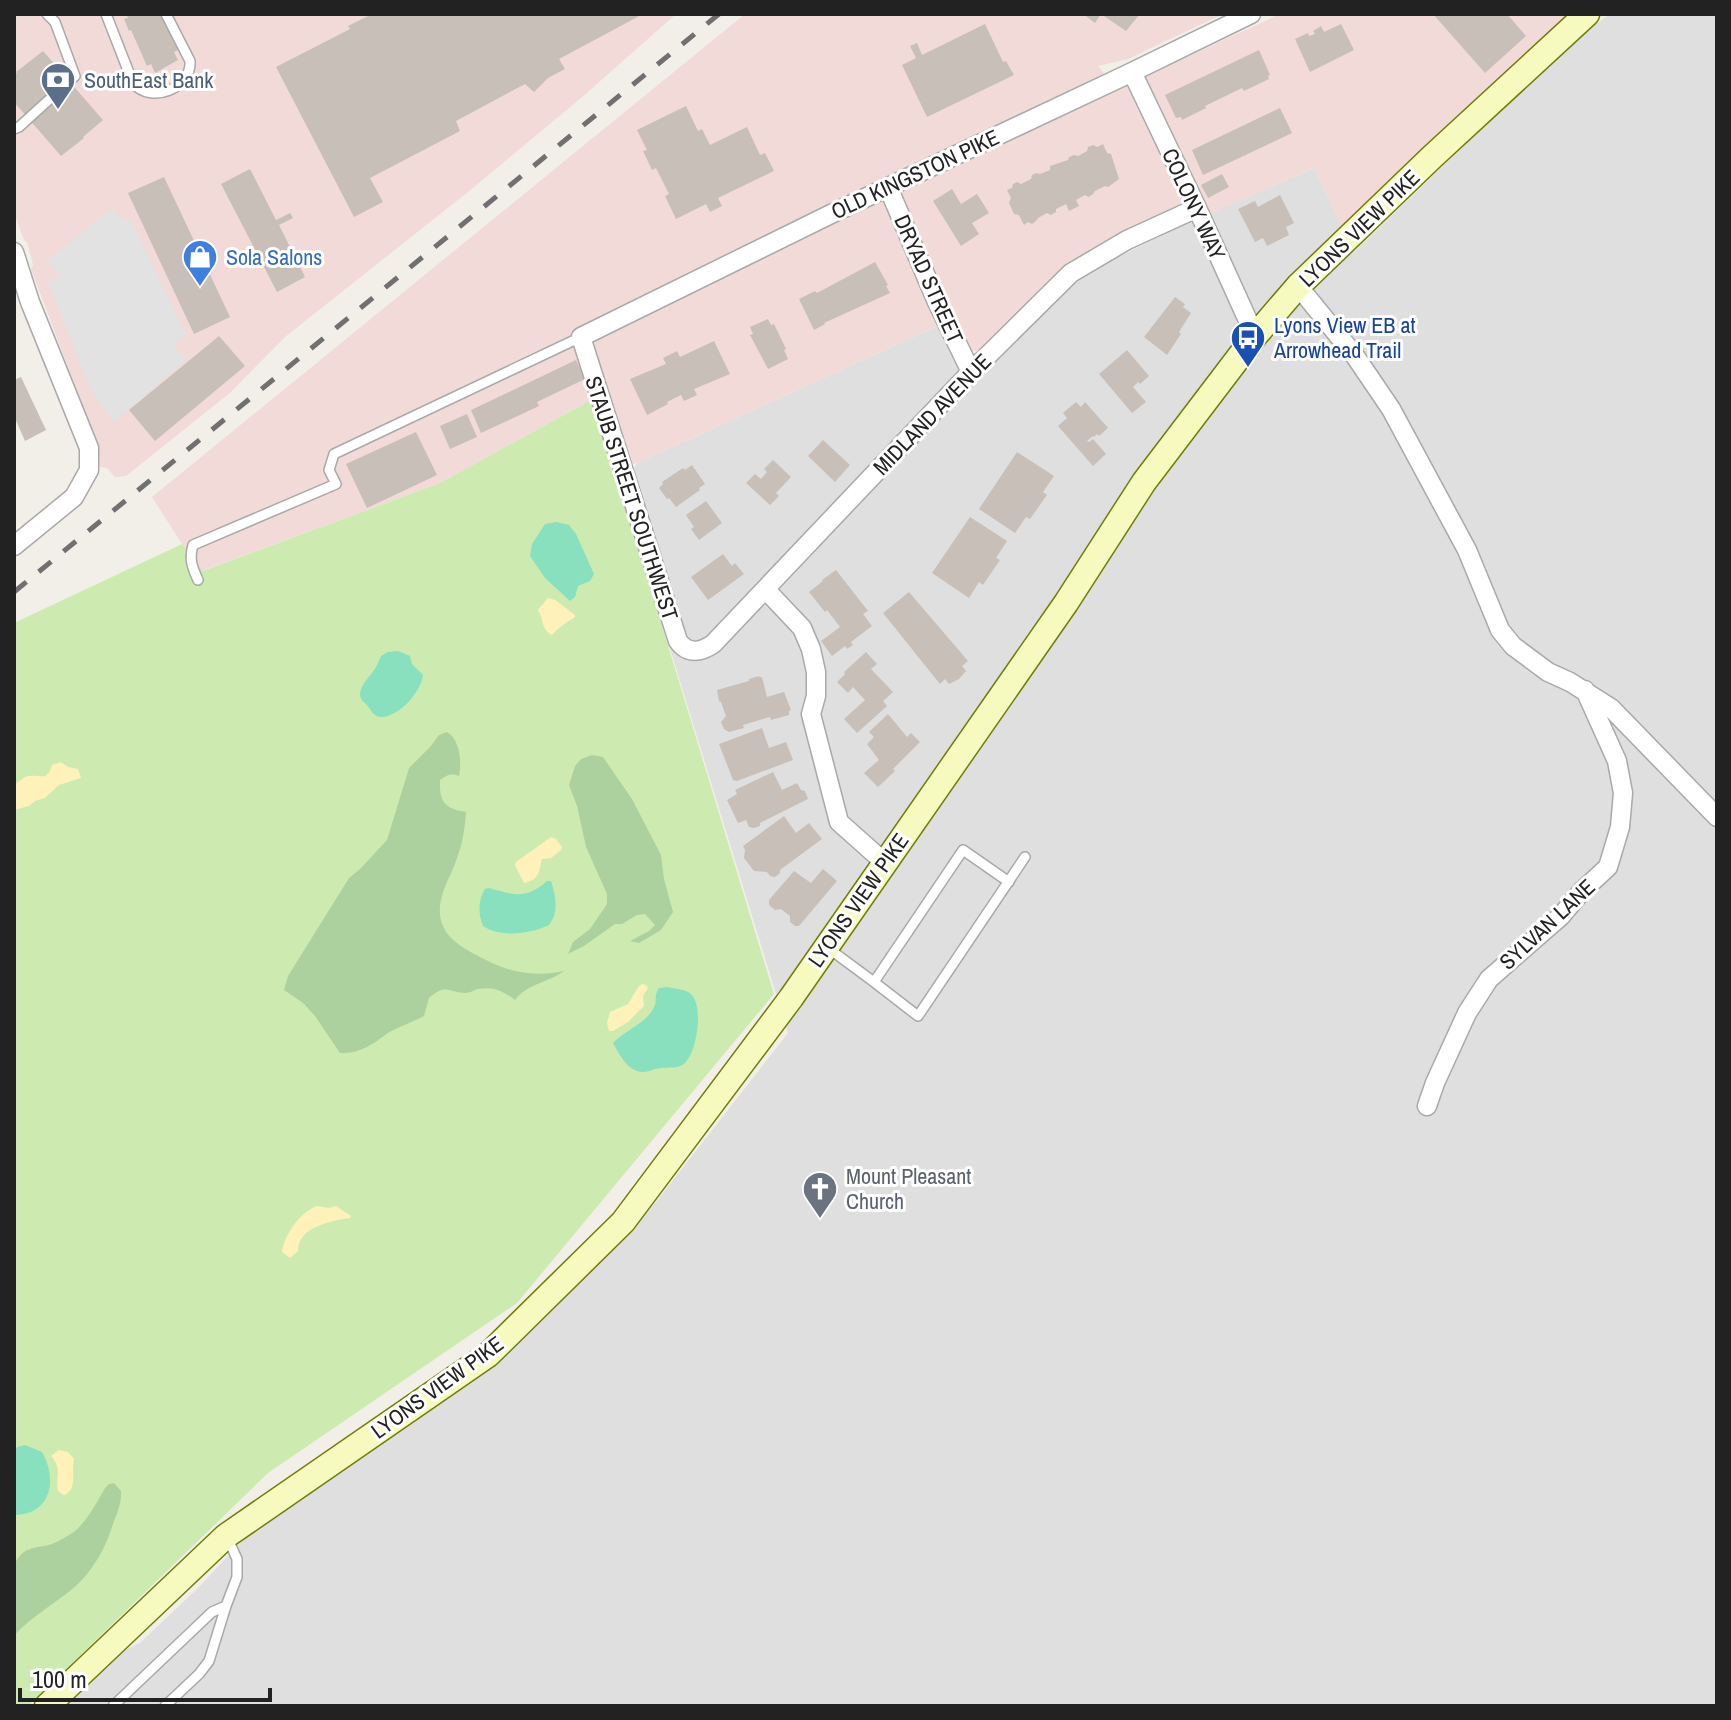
<svg xmlns="http://www.w3.org/2000/svg" width="1731" height="1720" font-family="'Archivo Narrow',sans-serif">
	<style>
		.residential { fill: #e0dfdf }
		.commercial { fill: #f2dad9 }
		.grass { fill: #cdebb0 }
		.forest { fill: #add19e }
		.sand { fill: #fff1ba }
		.pitch { fill: #88e0be }
		.parking { fill: #e2e2e2 }
		.building { fill: #c7bfb8 }
		.lines { fill: none; stroke-linecap: round; stroke-linejoin: round }
		.lane-casing { stroke: #a9a9a9; stroke-width: 12 }
		.street-casing { stroke: #a9a9a9; stroke-width: 21 }
		.secondary-casing { stroke: #707d05; stroke-width: 27 }
		.lane { stroke: #fff; stroke-width: 9 }
		.street { stroke: #fff; stroke-width: 18 }
		.secondary { stroke: #f7fabf; stroke-width: 24 }
		.rail { stroke: #707070; stroke-width: 5; stroke-dasharray: 16 16; stroke-linecap: butt }
		.labels { text-anchor: middle; dominant-baseline: central; stroke-width: 6; stroke-linejoin: round; paint-order: stroke }
		.service-label { font-size: 22px; fill: #4e5e75; stroke: #fff; text-anchor: start }
		.street-label { font-size: 22px; fill: #222; stroke: #fff }
		.shop-label { font-size: 22px; fill: #366cbe; stroke: #fff; text-anchor: start }
		.transit-label { font-size: 22px; fill: #164399; stroke: #fff; text-anchor: start }
		.worship-label { font-size: 22px; fill: #5b616d; stroke: #fff; text-anchor: start }
	</style>
	<rect width="100%" height="100%" fill="#f2efe9"/>
	<!-- residential -->
	<path class="residential" d="M1610,14H1717V1706H64L123,1651L140,1643L200,1586L251,1531L626,1236L656,1202L788,1033L621,489L637,463L940,325L956,356L960,371L1067,287L1098,267L1179,227L1314,168L1354,252L1566,47Z"/>
	<!-- commercial -->
	<path class="commercial" d="M14,14H676L580,99L468,192L285,337L231,392L126,476L115,477L107,468L100,467L98,447L31,269L33,265L27,242L24,240L14,213Z
		M745,14H1223L1128,59L1098,66L1117,89L1280,14H1572L1342,228L1314,168L1209,214L1134,230L982,348L976,351L970,350L964,342L940,325L637,463L615,469L593,399L440,483L202,571L182,544L152,497Z"/>
	<!-- grass -->
	<path class="grass" d="M593,399L774,994L517,1303L268,1473L28,1706H14V623L182,544L203,571L440,483Z"/>
	<!-- forest -->
	<path class="forest" d="M447,732C460,739 462,763 459,776C451,773 447,775 440,780C439,802 445,809 466,812C465,829 462,846 456,861C452,873 445,884 442,896C432,932 458,946 486,960C511,973 536,977 564,971C548,983 528,983 515,1000C503,991 494,986 478,989C474,990 470,993 465,993C448,992 446,983 429,998L424,1016C413,1022 400,1026 388,1033C373,1044 360,1054 340,1053L315,1016L303,1003L284,990L288,976L349,878L360,869L387,840L409,768L430,747L439,735Z
		M592,755L603,757L632,799L661,855L664,879L673,912L661,930L639,943L630,941L649,931L655,925L645,914L637,915L622,924H615L584,946L568,954L573,942L590,929L607,904V894L586,847L577,806L569,785L575,766L581,759Z
		M114,1483L121,1491C122,1504 116,1515 112,1527C106,1547 93,1570 77,1585C57,1603 32,1615 14,1636V1565C25,1544 33,1550 52,1544C59,1541 68,1536 75,1531C87,1521 97,1502 105,1488L109,1484Z"/>
	<!-- sand -->
	<path class="sand" d="M548,598L555,600L575,615V617C567,622 558,628 552,635C540,629 544,618 538,610Z
		M61,762L68,767L78,769L81,778L59,785L45,798L35,801L29,806L14,810V785C20,782 23,776 30,776C36,775 40,777 45,776L49,773L52,765Z
		M551,837L556,839L562,847L561,850L551,858L542,859C538,872 541,879 524,883L515,865L516,862Z
		M642,984L646,985L648,988L643,996L644,1006L628,1022L613,1031H609L607,1023L610,1012L628,1004L639,986Z
		M317,1206L329,1208L336,1206L351,1216L350,1218C330,1221 298,1227 298,1251L290,1258L282,1252C284,1235 301,1211 317,1206Z
		M59,1450L68,1452L74,1459C71,1472 78,1490 64,1495L58,1491C55,1477 63,1469 51,1456Z"/>
	<!-- pitch -->
	<path class="pitch" d="M557,522L569,525L576,534L594,574L590,581L578,586L575,597L570,601L545,578L530,556L532,544L545,524Z
		M398,651L410,656L412,664L423,675C421,692 399,717 381,717C374,717 371,710 367,705C364,702 361,701 360,695C360,684 371,676 376,667C378,664 379,660 381,656L388,652Z
		M547,881H551C556,897 559,912 549,925C530,934 501,938 483,926C478,914 478,900 485,889L489,888C515,895 525,900 547,881Z
		M668,987C675,989 685,989 691,994C704,1006 697,1053 684,1064C677,1069 669,1067 661,1068C655,1068 649,1072 643,1072C628,1072 619,1054 613,1043C624,1031 648,1022 654,1007C658,999 653,997 659,988Z
		M25,1445L42,1452C58,1480 51,1515 14,1515V1452L17,1447Z"/>
	<!-- parking -->
	<path class="parking" d="M112,208L124,221L130,218L186,335L174,346L186,360L114,422L92,393L48,282L59,276L48,260Z"/>
	<!-- building -->
	<path class="building" d="M126,14H161L178,50L174,52L178,60L155,73L151,64L147,66L131,30L129,31L124,19L128,18Z
		M372,14H643L559,59L565,69L548,78L534,92L525,84L456,121L460,131L370,178L383,202L354,217L276,67L350,29L348,26Z
		M1083,14H1140L1126,31L1101,14L1095,23Z
		M1433,14H1507L1526,36L1485,73Z
		M985,24L1003,62L1006,61L1014,75L927,117L902,65L916,58L910,46L917,43L922,55Z
		M1341,24L1354,50L1310,72L1295,39L1308,33L1309,36L1315,34L1313,31L1321,26L1324,32Z
		M1259,50L1270,75L1268,76L1269,79L1244,91L1242,88L1205,106L1206,108L1182,120L1181,117L1176,118L1165,95Z
		M43,51L103,120L83,137L84,138L61,156L14,102V76L17,73L16,72Z
		M686,106L698,131L702,129L710,145L747,127L760,155L765,153L774,171L718,198L722,206L710,212L706,204L676,219L665,196L669,194L656,168L652,170L643,151L647,150L637,130Z
		M1280,108L1292,133L1203,175L1192,150Z
		M1103,144L1107,153L1111,154L1119,179L1108,187L1105,186L1095,191L1093,194L1089,197L1085,195L1076,200L1079,206L1069,211L1066,204L1056,209V212L1051,215L1047,213L1038,218L1036,221L1032,224L1028,222L1024,225L1019,215L1014,214L1009,203L1011,198L1007,190L1012,188L1013,184L1017,182L1021,184L1031,179L1032,175L1036,173L1040,174L1050,170V166L1068,160L1069,157L1074,155L1078,156L1087,151L1088,147L1093,145L1097,147Z
		M250,169L276,220L290,213L293,218L279,225L305,277L277,292L221,184Z
		M1222,174L1229,187L1208,198L1201,185Z
		M164,177L230,317L194,334L128,193Z
		M952,189L961,204L977,194L989,213L972,223L979,234L961,246L933,201Z
		M1280,195L1294,223L1286,227L1289,235L1267,246L1263,238L1255,242L1238,209L1255,201L1258,207Z
		M875,262L888,285L886,286L890,293L824,323L825,324L814,330L799,299L815,291L817,293Z
		M1175,297L1185,304L1183,307L1191,313L1179,332L1181,334L1167,355L1144,337Z
		M768,319L771,325L774,324L786,349L784,350L788,359L768,369L750,335L753,334L750,327Z
		M219,336L245,366L155,441L129,410Z
		M714,341L730,374L694,389L697,395L684,401L681,395L667,402L668,404L647,415L630,379L666,364L663,358L677,351L680,357Z
		M1127,350L1149,376L1140,384L1138,382L1133,387L1146,402L1132,413L1099,374Z
		M576,360L585,379L537,402L539,406L481,433L471,410Z
		M21,377L46,430L25,441L14,416V380Z
		M1076,402L1081,407L1085,402L1108,428L1099,436L1097,434L1094,437L1093,436L1087,441L1089,442L1093,439L1106,454L1093,466L1058,426L1067,418L1063,413Z
		M467,414L477,437L450,449L440,426Z
		M416,432L437,475L367,508L346,464Z
		M823,440L850,465L835,482L808,456Z
		M1017,452L1054,476L1043,492L1047,495L1030,519L1026,517L1015,533L979,509Z
		M773,460L791,477L776,493L779,496L770,505L746,483L755,474L761,479L767,472L764,469Z
		M692,465L705,484L699,488L700,490L676,507L669,498L667,499L659,488L663,484L662,482L683,468L685,470Z
		M706,501L722,523L699,540L691,529L694,527L686,515Z
		M970,517L1007,541L996,558L1000,560L983,585L979,582L969,598L932,573Z
		M723,554L732,566L735,563L744,574L708,600L691,577Z
		M836,570L868,611L863,614L872,626L851,642L853,645L847,649L845,646L832,656L821,641L840,627L827,610L825,612L809,592L823,581L822,580Z
		M909,592L968,661L962,666L966,671L959,679L949,684L945,679L940,684L883,613Z
		M866,652L877,664L871,669L893,692L883,701L887,706L857,733L844,719L865,700L853,687L848,693L837,682L845,674L844,672Z
		M759,676V677H762L767,697L784,692L791,710L789,711V715L771,720L770,717L743,725L744,728L729,732L724,729L721,722L726,716L721,702L719,701L717,690L749,681V679Z
		M888,714L907,737L911,733L920,742L893,769L895,771L878,787L864,773L879,760L867,744L874,737L869,732Z
		M762,728L769,748L786,742L793,760L737,781L733,780L719,744Z
		M773,772L782,790L797,783L801,790L805,791L808,799L760,823V826L754,828L749,827L746,820L738,823L727,800L737,794L735,790Z
		M784,816L796,833L809,823L822,839L780,870V873L775,877L770,876L767,872L754,871L744,858L745,850L743,846Z
		M823,869L837,881L799,926H795L790,922V916L781,909L775,910L769,905V900L794,871L811,883Z"/>
	<g class="lines">
		<defs>
			<path id="lane" d="M106,14L133,83C151,105 192,88 190,61L166,14
				M14,129L19,127L75,76L55,22L47,14
				M198,580C192,567 189,559 193,545L336,484L329,470L334,454L581,337
				M1009,882L963,850L874,982L918,1016L1025,857
				M828,948L874,982
				M113,1706L212,1612L226,1606
				M165,1706L199,1674L209,1661L226,1606L237,1577V1559L228,1539"/>
			<path id="street" d="M1132,72L1197,208L1255,336
				M888,187L937,302L971,372
				M1197,208L1127,240L1071,273L971,372L713,644C701,652 688,655 678,641L581,337L831,214L1126,75L1251,14
				M14,252L30,302L89,448V470L74,497L14,546
				M1298,286L1355,356L1391,409L1467,550L1500,630L1513,646L1548,672L1570,682L1611,708L1717,817
				M766,590L802,628L811,649L816,672V696L811,714L839,822L885,863
				M1427,1106L1435,1083L1467,1013L1489,979L1561,916L1582,891L1608,867L1620,827L1623,793L1617,761L1585,690"/>
			<path id="secondary" d="M47,1706L226,1536L488,1355L623,1222L791,998L1066,603L1144,482L1255,336L1298,286L1432,157L1587,14"/>
		</defs>
		<!-- lane casing -->
		<use href="#lane" class="lane-casing"/>
		<!-- street casing -->
		<use href="#street" class="street-casing"/>
		<!-- secondary casing -->
		<use href="#secondary" class="secondary-casing"/>
		<!-- lane -->
		<use href="#lane" class="lane"/>
		<!-- street -->
		<use href="#street" class="street"/>
		<!-- secondary -->
		<use href="#secondary" class="secondary"/>
		<!-- rail -->
		<path class="rail" d="M14,592L719,14"/>
	</g>
	<!-- icons -->
	<defs>
		<symbol id="bank-pin" viewBox="-11 -11 22 30"><path d="M0 17L-7.5 6A9.5 9.5 0 1 1 7.5 6Z" fill="#5c6f8a" stroke="#fff"/><path d="M-6-4H6V4H-6ZM0-2.3a2.3 2.3 0 1 0 0 4.6a2.3 2.3 0 1 0 0-4.6Z" fill="#fff"/></symbol>
		<symbol id="shop-pin" viewBox="-11 -11 22 30"><path d="M0 17L-7.5 6A9.5 9.5 0 1 1 7.5 6Z" fill="#3f7fe0" stroke="#fff"/><path d="M-5-2.5h2.3a2.7 3.5 0 0 1 5.4 0H5L5.5 6h-11ZM-1.5-2.5h3a1.5 2.3 0 0 0-3 0Z" fill="#fff"/></symbol>
		<symbol id="bus-pin" viewBox="-11 -11 22 30"><path d="M0 17L-7.5 6A9.5 9.5 0 1 1 7.5 6Z" fill="#1a4fb4" stroke="#fff"/><path d="M-5-6H5V4H4V6H2V4H-2V6H-4V4H-5ZM-3.5-4V0h7V-4ZM-3.5 1.2v1.5H-2V1.2ZM2 1.2v1.5H3.5V1.2Z" fill="#fff"/></symbol>
		<symbol id="church-pin" viewBox="-11 -11 22 30"><path d="M0 17L-7.5 6A9.5 9.5 0 1 1 7.5 6Z" fill="#6b7280" stroke="#fff"/><path d="M-1.2-6h2.4v3.5h3.3v2.4h-3.3V6h-2.4V-.1h-3.3v-2.4h3.3Z" fill="#fff"/></symbol>
	</defs>
	<g fill-rule="evenodd">
		<use href="#bank-pin" x="38" y="60" width="40" height="54"/>
		<use href="#shop-pin" x="180" y="237" width="40" height="54"/>
		<use href="#bus-pin" x="1228" y="318" width="40" height="54"/>
		<use href="#church-pin" x="800" y="1169" width="40" height="54"/>
	</g>
	<g class="labels">
		<!-- service labels -->
		<g class="service-label">
			<text x="84" y="80">SouthEast Bank</text>
		</g>
		<!-- street labels -->
		<g class="street-label">
			<text transform="translate(915 174) rotate(-25)">OLD KINGSTON PIKE</text>
			<text transform="translate(1194 204) rotate(65)">COLONY WAY</text>
			<text transform="translate(1359 228) rotate(-44)">LYONS VIEW PIKE</text>
			<text transform="translate(929 279) rotate(66)">DRYAD STREET</text>
			<text transform="translate(932 414) rotate(-46)">MIDLAND AVENUE</text>
			<text transform="translate(632 498) rotate(72)">STAUB STREET SOUTHWEST</text>
			<text transform="translate(858 900) rotate(-55)">LYONS VIEW PIKE</text>
			<text transform="translate(1547 924) rotate(-43)">SYLVAN LANE</text>
			<text transform="translate(437 1387) rotate(-36)">LYONS VIEW PIKE</text>
		</g>
		<!-- shop labels -->
		<g class="shop-label">
			<text x="226" y="257">Sola Salons</text>
		</g>
		<!-- transit labels -->
		<g class="transit-label">
			<text x="1274" y="325">Lyons View EB at<tspan x="1274" dy="25">Arrowhead Trail</tspan></text>
		</g>
		<!-- worship labels -->
		<g class="worship-label">
			<text x="846" y="1176">Mount Pleasant<tspan x="846" dy="25">Church</tspan></text>
		</g>
	</g>
	<!-- border -->
	<rect width="1731" height="1720" fill="none" stroke="#222222" stroke-width="32"/>
	<!-- scale -->
	<path d="M20 1688v12h250v-12" fill="none" stroke="#222222" stroke-width="4"/>
	<text x="32" y="1688" font-size="24" fill="#222222" stroke="#ffffff" stroke-width="6" paint-order="stroke">100 m</text>
</svg>
